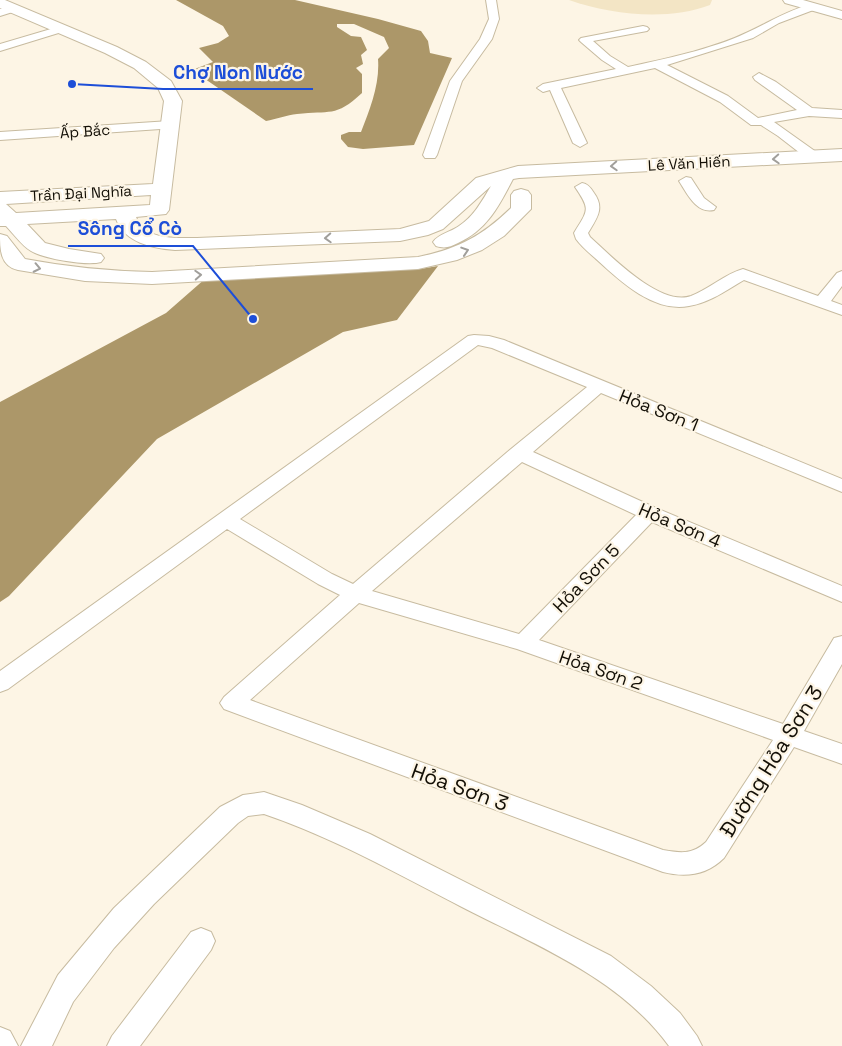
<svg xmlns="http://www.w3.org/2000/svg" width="842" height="1046" font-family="'Space Grotesk',sans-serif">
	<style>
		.green { fill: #f3e5c5 }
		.water { fill: #ac9769 }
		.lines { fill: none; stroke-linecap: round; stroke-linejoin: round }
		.minor-casing { stroke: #c7bba0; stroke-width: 2 }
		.tertiary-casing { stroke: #c7bba0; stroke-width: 2 }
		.secondary-casing { stroke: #c7bba0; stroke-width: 2 }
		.minor { fill: #fff; fill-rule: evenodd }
		.tertiary { fill: #fff; fill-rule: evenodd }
		.secondary { fill: #fff; fill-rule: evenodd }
		.oneway { stroke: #a19f9b }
		.labels { text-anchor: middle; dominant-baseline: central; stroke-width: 4.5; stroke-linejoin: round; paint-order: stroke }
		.far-street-label { font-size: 15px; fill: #130f06; stroke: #fdf5e5 }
		.street-label { font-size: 18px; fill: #130f06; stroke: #fdf5e5 }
		.near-street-label { font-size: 21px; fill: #130f06; stroke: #fdf5e5 }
		.leader { fill: none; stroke: #1d4ed8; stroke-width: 2 }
		.callout-dot { fill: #1d4ed8; stroke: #fdf5e5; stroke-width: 2 }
		.callout-label { font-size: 19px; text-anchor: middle; font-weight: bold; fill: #1d4ed8; stroke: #fdf5e5; stroke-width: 4.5; stroke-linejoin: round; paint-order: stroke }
	</style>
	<rect width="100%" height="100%" fill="#fdf5e5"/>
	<!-- green -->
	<path class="green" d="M569,0H712L710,5C668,21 612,15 569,0Z"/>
	<!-- water -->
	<path class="water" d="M176,0H295L378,19L421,31L428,41L430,53L452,58L414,145L363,149L348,147L341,139V135L349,132H361C370,109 380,84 378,59L389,48L384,37L354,24H337V27L351,36L361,37L367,50L361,55L363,64L356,68L362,74V93C335,118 330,110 297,114C287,115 276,119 266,121L192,70L213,62L199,48L218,43L229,36L223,26Z
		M438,266L397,320L343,332L157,439L9,596L0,602V402L166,313L206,278L392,268L414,270Z"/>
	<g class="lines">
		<defs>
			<path id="minor" d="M486,0H496L499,19L492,39L462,81L437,155L435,158H425L423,155L450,81L480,39L489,19Z
				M812,4L817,7L816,9L779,23L753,38L667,65L728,96L758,118L797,110L755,80L753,77L759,73L776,82L812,108L842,110V118L809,116L774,122L819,154L821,157L819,160H809L778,136L761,125H751L720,102L655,68L561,88L587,143L580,147L573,143L550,90L543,92L537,88L543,84L616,69L602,60L581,42L579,40L581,38L643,26L647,27L649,29L647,31L593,41L610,56L628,67C664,59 713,49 746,33C768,23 788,10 812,4Z
				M15,5L20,8L19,10L0,16V9Z
				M61,26L67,29L65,31L0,51V44Z
				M170,121L176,125L175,128L0,140V132Z
				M686,177L691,178L704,198L716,207L714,210C696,214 687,193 679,181Z
				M582,183C588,184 591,188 594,193C605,208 597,218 588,233L590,237C611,256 660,307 691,296C709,289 725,274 743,269L818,296L837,273L842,271V286L831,301L842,305V315L744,280C727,290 709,303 689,306C653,313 619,280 595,258C588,252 581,246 576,239L574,233C588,210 591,210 575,187Z
				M474,335L489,336L504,340L842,479V492L601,393L533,452L656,508L842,586V602L652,522L539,640L783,724L834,638L842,636V664L804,731L842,744V764L794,747L724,858C707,875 686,878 663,872L224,709L220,703L224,697L340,595L318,584L227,529L8,689L0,692V671L468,336ZM478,345L492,348L587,387L511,449L353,584L332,574L240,519ZM522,462L636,515L519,634L372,591ZM359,603L517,649L773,740L706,842C692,855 680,853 663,850L250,700Z
				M264,792L302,805L370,834L611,956L651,986L680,1013L697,1036L702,1046H669C619,977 533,944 460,906C396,873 332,837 264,814L248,816L238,823L154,904L114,948L73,1002L52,1046H21L58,975L114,908L220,807L243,795Z
				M201,928L211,932L215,941L211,950L140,1046H107L112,1036L191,932Z
				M0,1027L10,1031L18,1046H0Z"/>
			<path id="tertiary" d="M783,0H803L842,11V19L785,3Z"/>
			<path id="secondary" d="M0,0H5L117,47L146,62L171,81L182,101L169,210L166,214L136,217C145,241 177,238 197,238L400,229L429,221L476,178L518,166L842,149V161L519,178L513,179C499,206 487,230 458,243C450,247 445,249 436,246L433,242C438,234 451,232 459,226C474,216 482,201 491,186L443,229L428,235L400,241L175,250C152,248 125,243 116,219L27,224L45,243L69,249L101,254L104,258L101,262C88,266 44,259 31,251C22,246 13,233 6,226H0V192L153,184L164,101L158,88L134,68L105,53L0,8ZM151,195L150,205L16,213L6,204Z
				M521,189L528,191L531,195V209L504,236L482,250L457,260L418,269L152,284L85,281L18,270C0,266 0,249 0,234L7,236L25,259C67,267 109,271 152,272L418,257C458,249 482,236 511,208V195L514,191Z"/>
		</defs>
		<!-- minor casing -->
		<use href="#minor" class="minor-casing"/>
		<!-- tertiary casing -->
		<use href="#tertiary" class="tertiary-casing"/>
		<!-- secondary casing -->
		<use href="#secondary" class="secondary-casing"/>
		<!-- minor -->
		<use href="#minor" class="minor"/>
		<!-- tertiary -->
		<use href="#tertiary" class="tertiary"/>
		<!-- secondary -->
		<use href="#secondary" class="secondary"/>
	</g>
	<!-- one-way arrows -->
	<defs><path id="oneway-chevron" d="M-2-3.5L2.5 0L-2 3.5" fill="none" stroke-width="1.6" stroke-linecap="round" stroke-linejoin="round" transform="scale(1.25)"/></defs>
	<g class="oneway">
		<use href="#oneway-chevron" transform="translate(776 159) rotate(177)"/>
		<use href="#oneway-chevron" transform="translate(614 166) rotate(177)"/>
		<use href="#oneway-chevron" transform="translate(328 238) rotate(177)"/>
		<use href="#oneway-chevron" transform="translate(465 251) rotate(-18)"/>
		<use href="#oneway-chevron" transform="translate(37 268) rotate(12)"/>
		<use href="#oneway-chevron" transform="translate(198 275) rotate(-3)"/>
	</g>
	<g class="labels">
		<!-- far-street labels -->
		<g class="far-street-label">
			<text transform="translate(85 131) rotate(-4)">Ấp Bắc</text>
			<text transform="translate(689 163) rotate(-3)">Lê Văn Hiến</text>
			<text transform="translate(81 193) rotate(-3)">Trần Đại Nghĩa</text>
		</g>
		<!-- street labels -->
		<g class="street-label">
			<text transform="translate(659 410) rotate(22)">Hỏa Sơn 1</text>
			<text transform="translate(680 525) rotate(23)">Hỏa Sơn 4</text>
			<text transform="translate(586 578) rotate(-46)">Hỏa Sơn 5</text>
			<text transform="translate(601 670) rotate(19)">Hỏa Sơn 2</text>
		</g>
		<!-- near-street labels -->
		<g class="near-street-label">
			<text transform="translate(771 761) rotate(-58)">Đường Hỏa Sơn 3</text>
			<text transform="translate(460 787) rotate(20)">Hỏa Sơn 3</text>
		</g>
	</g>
	<!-- callouts -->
	<path class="leader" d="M72 84L163 89H313M253 319L193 246H68"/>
	<g class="callout-dot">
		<circle cx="72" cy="84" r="5"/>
		<circle cx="253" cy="319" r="5"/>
	</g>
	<g class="callout-label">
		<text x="238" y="79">Chợ Non Nước</text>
		<text x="130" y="235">Sông Cổ Cò</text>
	</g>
</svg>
